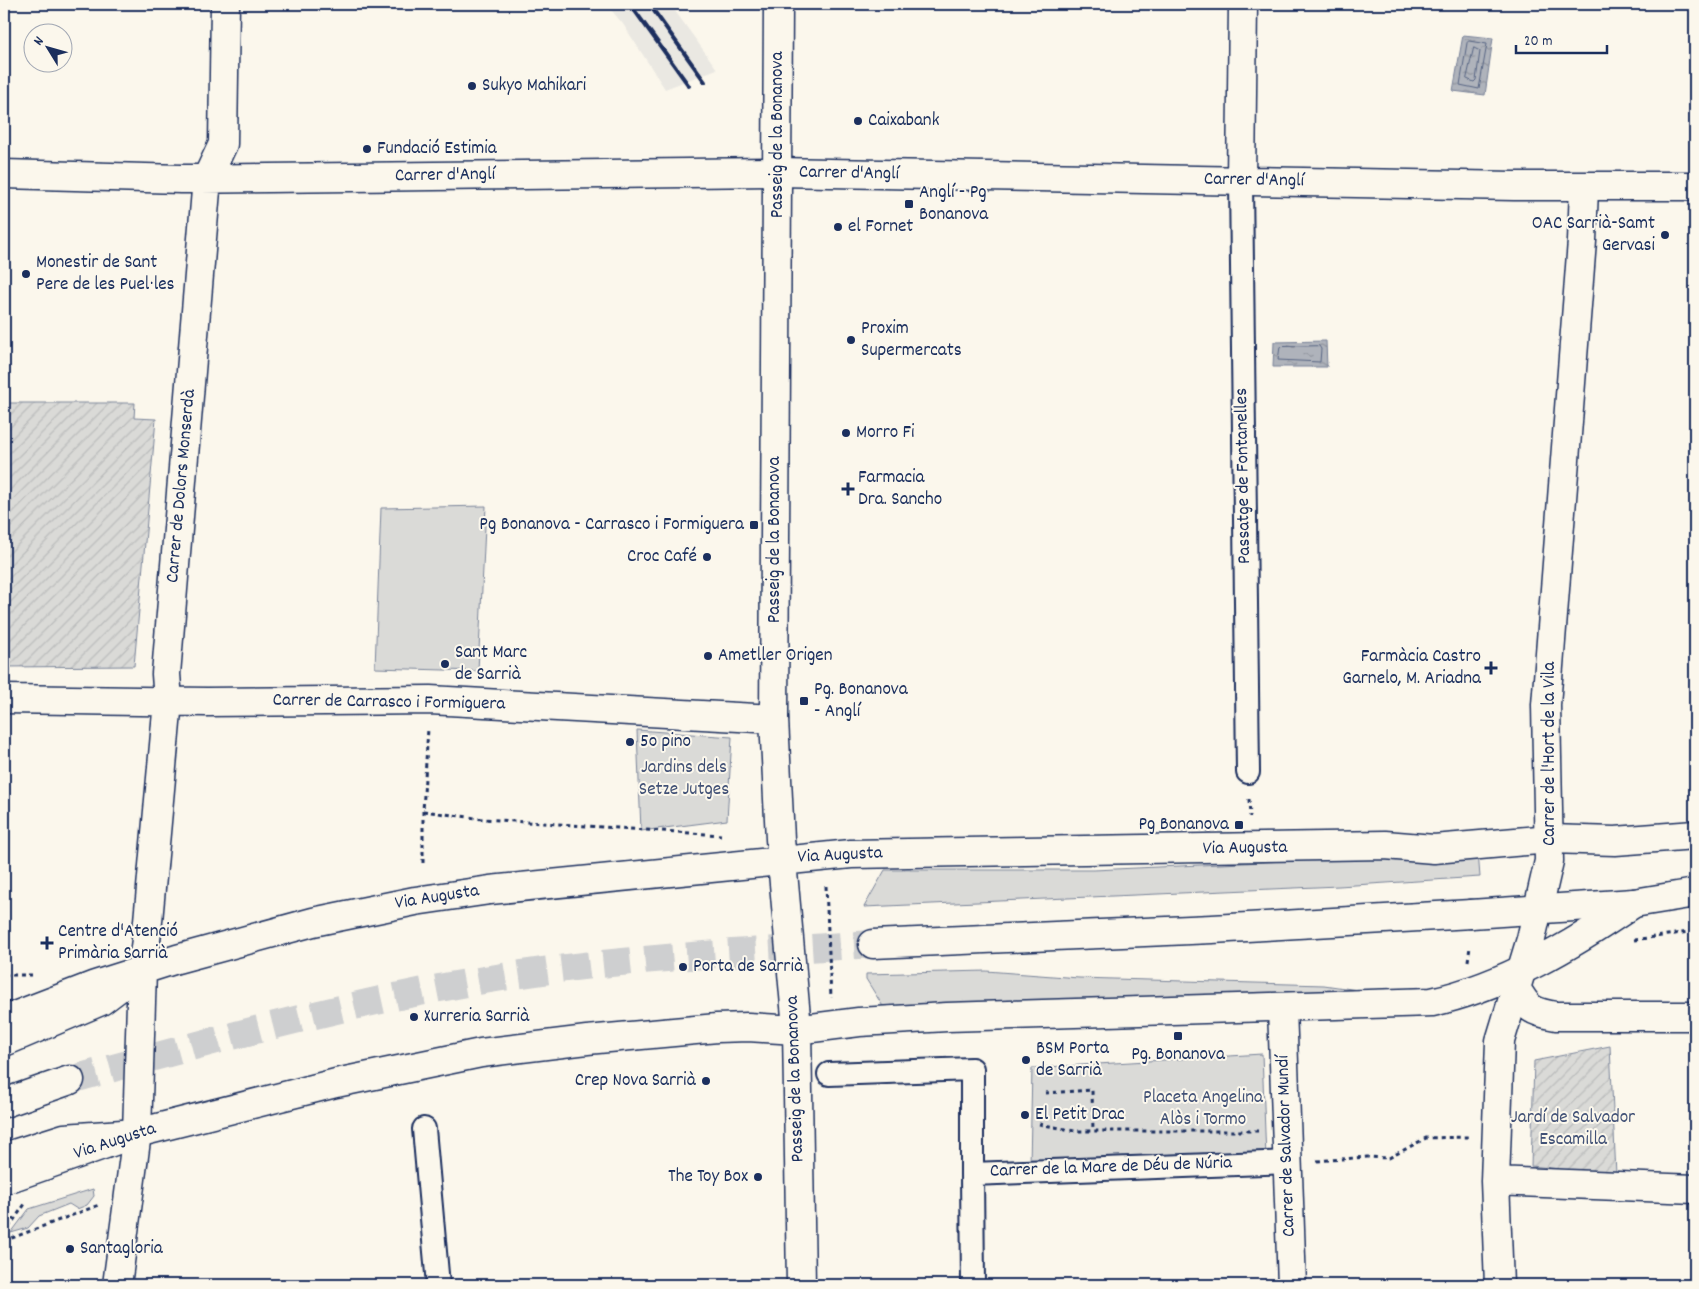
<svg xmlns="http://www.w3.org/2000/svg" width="1699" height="1289" font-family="Dekko,sans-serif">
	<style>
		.built { fill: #eae8e2 }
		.green { fill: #dadad7; stroke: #7a849a }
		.garden { fill: url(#garden-furrows); stroke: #7a849a }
		.water { fill: url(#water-ripples); stroke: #747e96 }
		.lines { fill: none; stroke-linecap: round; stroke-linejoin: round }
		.shore { stroke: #566483; stroke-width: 1 }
		.trunk-tunnel { stroke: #cecfd0; stroke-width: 28; stroke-dasharray: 28 14; stroke-linecap: butt }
		.pedestrian-casing { stroke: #1b2f5e; stroke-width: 26 }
		.minor-casing { stroke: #1b2f5e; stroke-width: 31 }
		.tertiary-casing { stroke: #1b2f5e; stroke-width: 31 }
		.primary-casing { stroke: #1b2f5e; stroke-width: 31 }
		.trunk-casing { stroke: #1b2f5e; stroke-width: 31 }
		.path { stroke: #1b2f5e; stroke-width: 3; stroke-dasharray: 4 4; stroke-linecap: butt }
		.pedestrian { stroke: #fbf7ec; stroke-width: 22 }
		.minor { stroke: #fbf7ec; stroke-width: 28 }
		.tertiary { stroke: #fbf7ec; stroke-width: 28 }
		.primary { stroke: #fbf7ec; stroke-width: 28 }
		.trunk { stroke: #fbf7ec; stroke-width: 28 }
		.rail { stroke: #1b2f5e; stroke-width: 4 }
		.poi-dot { fill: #1b2f5e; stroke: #fbf7ec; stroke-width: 2 }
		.labels { text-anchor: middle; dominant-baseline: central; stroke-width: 4; stroke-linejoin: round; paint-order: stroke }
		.poi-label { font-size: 19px; fill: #1b2f5e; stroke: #fbf7ec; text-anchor: start }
		.street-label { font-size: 19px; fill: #1b2f5e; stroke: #fbf7ec }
		.park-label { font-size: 19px; fill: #415176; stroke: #fbf7ec }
	</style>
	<defs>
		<pattern id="garden-furrows" width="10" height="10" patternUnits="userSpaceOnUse" patternTransform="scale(1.25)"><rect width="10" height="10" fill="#dadad7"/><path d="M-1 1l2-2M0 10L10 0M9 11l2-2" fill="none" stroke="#babbbb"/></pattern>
		<pattern id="water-ripples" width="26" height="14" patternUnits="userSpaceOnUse" patternTransform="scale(1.25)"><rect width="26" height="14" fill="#afb3bb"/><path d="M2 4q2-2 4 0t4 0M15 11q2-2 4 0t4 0" fill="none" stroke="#8e929b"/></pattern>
	</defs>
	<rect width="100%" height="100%" fill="#fbf7ec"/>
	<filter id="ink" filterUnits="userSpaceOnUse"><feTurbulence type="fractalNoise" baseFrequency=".02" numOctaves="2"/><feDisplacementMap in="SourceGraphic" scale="10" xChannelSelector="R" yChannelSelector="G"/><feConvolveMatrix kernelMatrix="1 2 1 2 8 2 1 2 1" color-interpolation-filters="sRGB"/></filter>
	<g filter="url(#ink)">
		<!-- built -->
		<path class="built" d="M606,4H670L717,69L665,89L623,24Z"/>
		<!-- green -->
		<path class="green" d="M486,506L478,671L375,668L381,508Z
			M637,730L732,737L727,820L641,831Z
			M1478,852L1480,877L1339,886L864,907L885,870H1094Z
			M986,971L1079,978L1324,985L1385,994L884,1008L866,979V974Z
			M1262,1054L1266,1158L1030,1165L1032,1068Z
			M93,1189L94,1196L87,1205L77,1209L69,1204L39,1216L28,1228L11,1233L29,1209Z"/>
		<!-- garden -->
		<path class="garden" d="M4,403H135L134,418L156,419L134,666L4,667Z
			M1610,1046L1616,1175L1531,1166L1534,1061Z"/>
		<!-- water -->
		<path class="water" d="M1463,35L1493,38L1485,95L1453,91Z
			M1326,341L1327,367H1273L1274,342Z"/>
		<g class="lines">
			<!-- shore -->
			<path class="shore" d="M1469,41L1487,44L1479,89L1460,85L1467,43Z
				M1474,48L1480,51L1476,80L1474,82L1467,79Z
				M1319,346L1321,349L1320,362L1278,360L1280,347Z"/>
			<!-- trunk-tunnel -->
			<path class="trunk-tunnel" d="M70,1080C230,1036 392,990 558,969C662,956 767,951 873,944"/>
			<defs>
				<path id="pedestrian" d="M1241,181L1248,772
					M829,1074L972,1069V1174L1289,1162
					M424,1129L438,1285
					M972,1174L973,1285"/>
				<path id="minor" d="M4,174L181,179L778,172L1514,186H1695
					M1241,181L1243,4
					M4,699L207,702L430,700L774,719
					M142,970L147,932L168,701L166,674L207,178L223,144L225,4
					M1516,988C1528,1009 1532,1012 1556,1016H1695
					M1282,1008L1292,1285
					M1495,1181L1695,1189
					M117,1285L137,1133
					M1499,1285L1495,1181L1500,1041L1531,939L1549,861L1546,705L1582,241L1584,187"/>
				<path id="tertiary" d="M778,4L774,719L780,839L797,1028L801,1285
					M4,1020L95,985L177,959L313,922L415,901L490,890L851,854L1385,845L1434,849L1550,839L1615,841L1695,835
					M137,1133L142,970
					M4,1180L137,1133L336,1083L481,1053L587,1040L717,1028L748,1027L796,1030L859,1022L947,1017L1432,1002C1504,986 1573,945 1634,903"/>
				<path id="primary" d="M1471,914L1634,903L1695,893"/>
				<path id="trunk" d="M873,944L1212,929L1471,914
					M4,1042L101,1001L142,970
					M4,1103L70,1080
					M4,1157L64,1138L137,1133"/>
			</defs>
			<!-- pedestrian casing -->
			<use href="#pedestrian" class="pedestrian-casing"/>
			<!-- minor casing -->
			<use href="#minor" class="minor-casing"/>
			<!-- tertiary casing -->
			<use href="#tertiary" class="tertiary-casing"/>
			<!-- primary casing -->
			<use href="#primary" class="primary-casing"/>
			<!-- trunk casing -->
			<use href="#trunk" class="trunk-casing"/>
			<!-- path -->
			<path class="path" d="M1249,799L1250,817
				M423,811L483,819L721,835
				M423,863V811L428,728
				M826,886L831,998
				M1634,940L1695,931
				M1468,961L1470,947
				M4,975H35
				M1045,1093L1092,1090L1093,1131
				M1039,1124L1075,1131H1258
				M1317,1161L1367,1157L1389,1158L1426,1138L1468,1137
				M4,1234L25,1204
				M4,1241L99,1205"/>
			<!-- pedestrian -->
			<use href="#pedestrian" class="pedestrian"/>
			<!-- minor -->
			<use href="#minor" class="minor"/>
			<!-- tertiary -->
			<use href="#tertiary" class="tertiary"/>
			<!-- primary -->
			<use href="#primary" class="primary"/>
			<!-- trunk -->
			<use href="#trunk" class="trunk"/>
			<!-- rail -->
			<path class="rail" d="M630,4L689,86
				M649,4L705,82"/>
		</g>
	</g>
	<!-- markers -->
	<g class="poi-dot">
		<circle cx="472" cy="86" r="5"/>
		<circle cx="858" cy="121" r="5"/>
		<circle cx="367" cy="149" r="5"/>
		<rect x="904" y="199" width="10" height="10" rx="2.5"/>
		<circle cx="838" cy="227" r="5"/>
		<circle cx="1665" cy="235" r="5"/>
		<circle cx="26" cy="274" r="5"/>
		<circle cx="851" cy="340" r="5"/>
		<circle cx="846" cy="433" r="5"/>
		<path d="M845.5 481.5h5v5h5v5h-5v5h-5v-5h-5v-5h5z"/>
		<rect x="749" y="520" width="10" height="10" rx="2.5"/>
		<circle cx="707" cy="557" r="5"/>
		<circle cx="708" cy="656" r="5"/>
		<circle cx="445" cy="664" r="5"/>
		<path d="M1488.5 660.5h5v5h5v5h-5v5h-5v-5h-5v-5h5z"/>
		<rect x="799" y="696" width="10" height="10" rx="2.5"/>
		<circle cx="630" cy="742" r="5"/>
		<rect x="1234" y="820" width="10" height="10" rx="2.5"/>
		<path d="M44.5 935.5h5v5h5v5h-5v5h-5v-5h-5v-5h5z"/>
		<circle cx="683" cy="967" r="5"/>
		<circle cx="414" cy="1017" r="5"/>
		<rect x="1173" y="1031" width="10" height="10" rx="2.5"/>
		<circle cx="1026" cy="1060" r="5"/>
		<circle cx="706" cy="1081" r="5"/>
		<circle cx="1025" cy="1115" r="5"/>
		<circle cx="758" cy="1177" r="5"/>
		<circle cx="70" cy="1249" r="5"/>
	</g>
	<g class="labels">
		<!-- poi labels -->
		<g class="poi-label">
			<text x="482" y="86">Sukyo Mahikari</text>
			<text x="868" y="121">Caixabank</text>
			<text x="377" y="149">Fundació Estimia</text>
			<text x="919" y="193">Anglí - Pg<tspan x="919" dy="22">Bonanova</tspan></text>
			<text x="1655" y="224" text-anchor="end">OAC Sarrià-Samt<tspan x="1655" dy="22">Gervasi</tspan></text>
			<text x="848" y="227">el Fornet</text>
			<text x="36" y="263">Monestir de Sant<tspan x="36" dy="22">Pere de les Puel·les</tspan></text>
			<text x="861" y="329">Proxim<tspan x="861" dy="22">Supermercats</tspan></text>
			<text x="856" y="433">Morro Fi</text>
			<text x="858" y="478">Farmacia<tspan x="858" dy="22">Dra. Sancho</tspan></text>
			<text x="744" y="525" text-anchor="end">Pg Bonanova - Carrasco i Formiguera</text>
			<text x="697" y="557" text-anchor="end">Croc Café</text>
			<text x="455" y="653">Sant Marc<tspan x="455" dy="22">de Sarrià</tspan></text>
			<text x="718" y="656">Ametller Origen</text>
			<text x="1481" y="657" text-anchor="end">Farmàcia Castro<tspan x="1481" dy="22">Garnelo, M. Ariadna</tspan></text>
			<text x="814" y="690">Pg. Bonanova<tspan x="814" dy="22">- Anglí</tspan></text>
			<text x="640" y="742">5o pino</text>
			<text x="1229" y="825" text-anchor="end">Pg Bonanova</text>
			<text x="58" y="932">Centre d'Atenció<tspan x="58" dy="22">Primària Sarrià</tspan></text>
			<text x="693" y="967">Porta de Sarrià</text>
			<text x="424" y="1017">Xurreria Sarrià</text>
			<text x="1036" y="1049">BSM Porta<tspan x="1036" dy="22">de Sarrià</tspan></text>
			<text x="1178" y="1055" text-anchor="middle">Pg. Bonanova</text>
			<text x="696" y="1081" text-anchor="end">Crep Nova Sarrià</text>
			<text x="1035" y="1115">El Petit Drac</text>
			<text x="748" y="1177" text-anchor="end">The Toy Box</text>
			<text x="80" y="1249">Santagloria</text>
		</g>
		<!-- street labels -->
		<g class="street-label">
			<text transform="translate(778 135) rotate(-90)">Passeig de la Bonanova</text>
			<text transform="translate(849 174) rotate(1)">Carrer d'Anglí</text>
			<text transform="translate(445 176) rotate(-1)">Carrer d'Anglí</text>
			<text transform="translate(1254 181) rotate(1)">Carrer d'Anglí</text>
			<text transform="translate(1244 476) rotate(-91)">Passatge de Fontanelles</text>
			<text transform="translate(182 486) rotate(-85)">Carrer de Dolors Monserdà</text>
			<text transform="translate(775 540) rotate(-90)">Passeig de la Bonanova</text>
			<text transform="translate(389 703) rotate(1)">Carrer de Carrasco i Formiguera</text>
			<text transform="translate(1550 754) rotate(-90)">Carrer de l'Hort de la Vila</text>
			<text transform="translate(1245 849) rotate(-1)">Via Augusta</text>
			<text transform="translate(840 856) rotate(-3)">Via Augusta</text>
			<text transform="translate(437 898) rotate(-9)">Via Augusta</text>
			<text transform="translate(796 1079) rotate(-92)">Passeig de la Bonanova</text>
			<text transform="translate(115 1142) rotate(-18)">Via Augusta</text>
			<text transform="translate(1287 1146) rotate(-92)">Carrer de Salvador Mundí</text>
			<text transform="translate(1111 1168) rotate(-2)">Carrer de la Mare de Déu de Núria</text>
		</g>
		<!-- park labels -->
		<g class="park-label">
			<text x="684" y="768">Jardins dels<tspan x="684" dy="22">Setze Jutges</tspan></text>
			<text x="1203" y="1098">Placeta Angelina<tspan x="1203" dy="22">Alòs i Tormo</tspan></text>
			<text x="1573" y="1118">Jardí de Salvador<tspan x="1573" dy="22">Escamilla</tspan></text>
		</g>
	</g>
	<!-- margin -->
	<rect width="1699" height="1289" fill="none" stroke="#fbf7ec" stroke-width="20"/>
	<rect x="10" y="10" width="1679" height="1269" fill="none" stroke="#1b2f5e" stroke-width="2" filter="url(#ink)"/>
	<!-- north arrow -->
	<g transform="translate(48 48) rotate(307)"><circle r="24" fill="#fbf7ec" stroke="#a1a7b3"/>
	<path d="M0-4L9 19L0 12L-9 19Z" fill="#1b2f5e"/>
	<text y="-8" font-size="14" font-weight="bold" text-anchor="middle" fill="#1b2f5e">N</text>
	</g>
	<!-- scale -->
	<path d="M1516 45v8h91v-8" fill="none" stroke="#1b2f5e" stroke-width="2.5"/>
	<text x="1524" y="45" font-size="15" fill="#1b2f5e" stroke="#fbf7ec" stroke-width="4" paint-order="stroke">20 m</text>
</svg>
